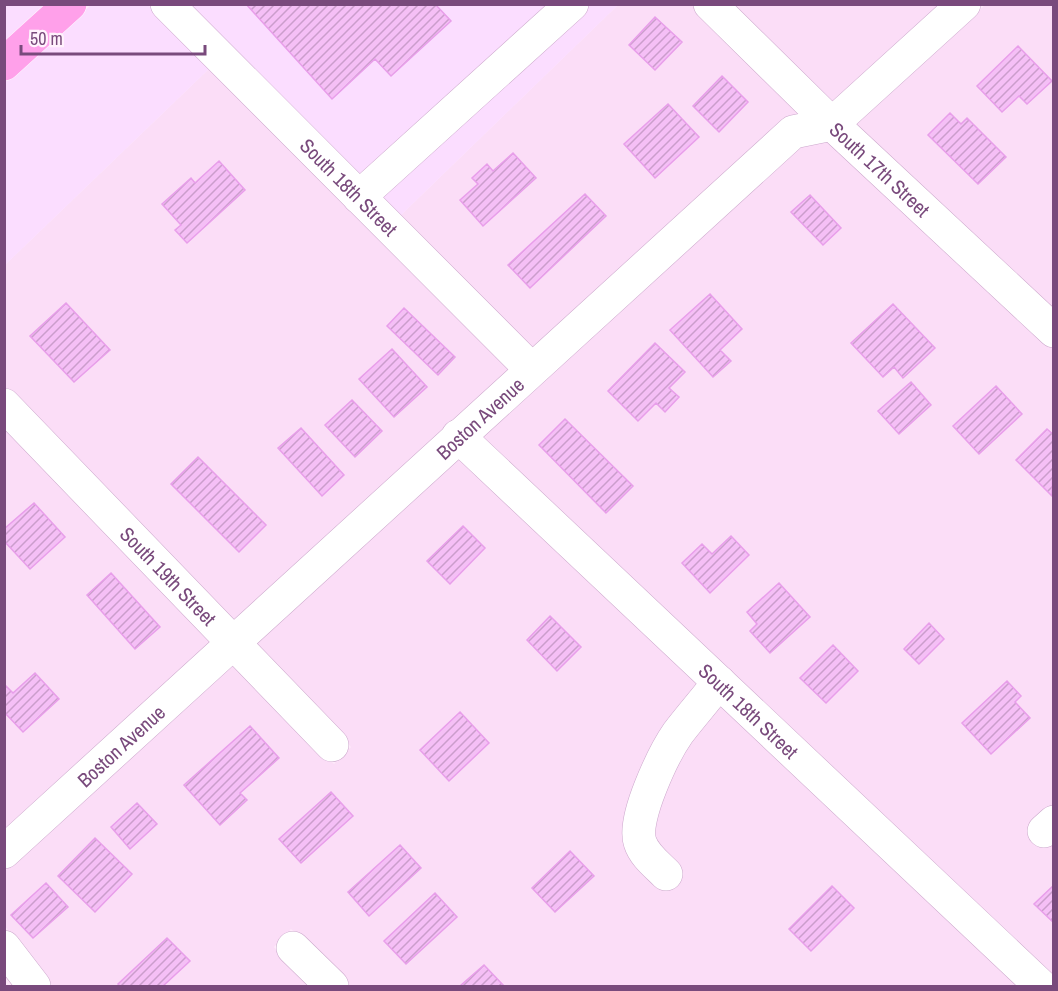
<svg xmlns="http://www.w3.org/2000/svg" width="1058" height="991" font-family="'Archivo Narrow',sans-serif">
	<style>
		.residential { fill: #fbddf7 }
		.commercial { fill: #fbddff }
		.building { fill: url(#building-hatch); stroke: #e89eea; stroke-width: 1.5 }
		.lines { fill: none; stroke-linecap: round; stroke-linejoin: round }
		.minor-casing { stroke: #cca8cc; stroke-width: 34 }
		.major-casing { stroke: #fff; stroke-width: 34 }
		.minor { stroke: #fff; stroke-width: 33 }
		.major { stroke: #ffa0ea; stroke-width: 33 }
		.labels { text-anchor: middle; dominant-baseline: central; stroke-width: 4.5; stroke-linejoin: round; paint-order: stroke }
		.street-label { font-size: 20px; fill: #794a7c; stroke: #fff2fc }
	</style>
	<defs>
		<pattern id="building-hatch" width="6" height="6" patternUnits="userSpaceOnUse" patternTransform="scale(1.5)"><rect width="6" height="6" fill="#f5bff6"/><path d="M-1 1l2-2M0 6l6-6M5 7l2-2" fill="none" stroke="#cb9dcc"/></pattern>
	</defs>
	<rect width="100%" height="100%" fill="#feeafa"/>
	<!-- residential -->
	<path class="residential" d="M618,5H692L805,115L530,350L398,218Z
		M728,5H942L831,106Z
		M985,5H1053V313L852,125Z
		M211,67L512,368L232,623L5,387V265Z
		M829,139L1053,348V980L478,437L800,145Z
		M5,423L213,640L5,833Z
		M459,455L1023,986H350L291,929L274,947L313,986H48L5,926L4,872L233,661L334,764L351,747L252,643Z"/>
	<!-- commercial -->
	<path class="commercial" d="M5,5H49L5,44Z
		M91,5H148L211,67L5,265L4,83Z
		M184,5H618L398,218Z"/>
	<!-- building -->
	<path class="building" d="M246,4H435L451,21L391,76L375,59L332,99Z
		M655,17L682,42L655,70L629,45Z
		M1018,46L1052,81L1027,104L1019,96L1002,112L977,86Z
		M722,76L748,102L719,132L693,106Z
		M668,104L699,137L655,178L624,144Z
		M950,113L961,124L967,118L1006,157L978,184L928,135Z
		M513,153L536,178L483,226L460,200L478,184L472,178L487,164L493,171Z
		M219,161L245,190L187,243L175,230L181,225L162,204L191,178L195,183Z
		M585,194L606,216L530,288L508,265Z
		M810,195L841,228L823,245L791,212Z
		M710,294L742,329L720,350L731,361L713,377L670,330Z
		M66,303L110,350L74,382L30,336Z
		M893,304L935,348L903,378L894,367L883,377L851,343Z
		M404,308L455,357L438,375L387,326Z
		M655,343L685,372L669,388L679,397L665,412L656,403L638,421L608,391Z
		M392,349L427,387L394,417L359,379Z
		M911,382L931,405L899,434L878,411Z
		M996,386L1022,414L979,454L953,426Z
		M352,400L382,431L355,457L325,425Z
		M565,419L633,486L606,513L539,445Z
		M301,428L344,475L322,496L278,448Z
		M1047,429L1054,435L1052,496L1016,460Z
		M198,457L266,525L239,552L171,484Z
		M34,503L65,537L30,569L4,541V529Z
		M463,526L485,548L450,584L427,561Z
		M731,536L749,555L710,593L682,563L702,544L712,554Z
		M111,573L160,627L135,649L87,595Z
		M779,583L810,617L770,653L750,631L757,624L747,612Z
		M550,616L581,647L557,671L527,640Z
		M929,623L944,639L919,664L904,649Z
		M833,645L858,671L826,703L800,678Z
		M35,673L59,699L23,732L4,712V684L13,693Z
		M1007,681L1021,696L1015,702L1030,718L991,754L962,723Z
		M460,712L489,743L449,781L420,750Z
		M250,726L279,758L240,793L247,800L220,825L184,785Z
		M331,792L353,816L301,863L279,839Z
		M137,803L157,824L130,849L111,827Z
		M95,838L132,874L95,912L58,876Z
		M400,845L421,868L369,916L348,892Z
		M570,851L594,876L555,912L532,888Z
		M46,883L68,907L33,938L11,915Z
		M1054,885V923L1034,904Z
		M832,886L854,908L811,951L789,929Z
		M435,893L457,917L406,964L384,941Z
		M167,938L190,961L163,986H120L118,984Z
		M484,965L504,986H460Z"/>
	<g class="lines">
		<defs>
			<g id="minor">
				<path id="s1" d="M167,4L531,369"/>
				<path id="s2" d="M710,4L832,124L1054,331"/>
				<path d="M359,197L572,4"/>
				<path id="s3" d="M4,405L332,745"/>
				<path id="s4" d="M458,436L1041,986"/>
				<path d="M1044,831L1054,822"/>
				<path id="s5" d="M4,852L793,132L832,124L964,4"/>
				<path d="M666,874C656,864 644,855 640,842C632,819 664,753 678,733C691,716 706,699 719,682"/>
				<path d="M4,947L34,986"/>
				<path d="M293,948L332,986"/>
			</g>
			<path id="major" d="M4,64L70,4"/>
		</defs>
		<!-- minor casing -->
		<use href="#minor" class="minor-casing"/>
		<!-- major casing -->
		<use href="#major" class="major-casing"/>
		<!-- minor -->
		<use href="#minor" class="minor"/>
		<!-- major -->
		<use href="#major" class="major"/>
	</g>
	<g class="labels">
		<!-- street labels -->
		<g class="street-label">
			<text stroke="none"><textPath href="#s2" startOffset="237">South 17th Street</textPath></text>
			<text stroke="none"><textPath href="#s1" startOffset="258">South 18th Street</textPath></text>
			<text stroke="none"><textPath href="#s5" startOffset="644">Boston Avenue</textPath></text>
			<text stroke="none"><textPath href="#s3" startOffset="237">South 19th Street</textPath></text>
			<text stroke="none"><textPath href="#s4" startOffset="400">South 18th Street</textPath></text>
			<text stroke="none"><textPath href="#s5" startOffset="158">Boston Avenue</textPath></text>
		</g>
	</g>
	<!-- border -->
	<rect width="1058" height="991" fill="none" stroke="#794a7c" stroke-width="12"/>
	<!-- scale -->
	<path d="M21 45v9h184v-9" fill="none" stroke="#794a7c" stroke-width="3"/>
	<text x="30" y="45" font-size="18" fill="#794a7c" stroke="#fff2fc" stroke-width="4.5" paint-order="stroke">50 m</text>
</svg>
